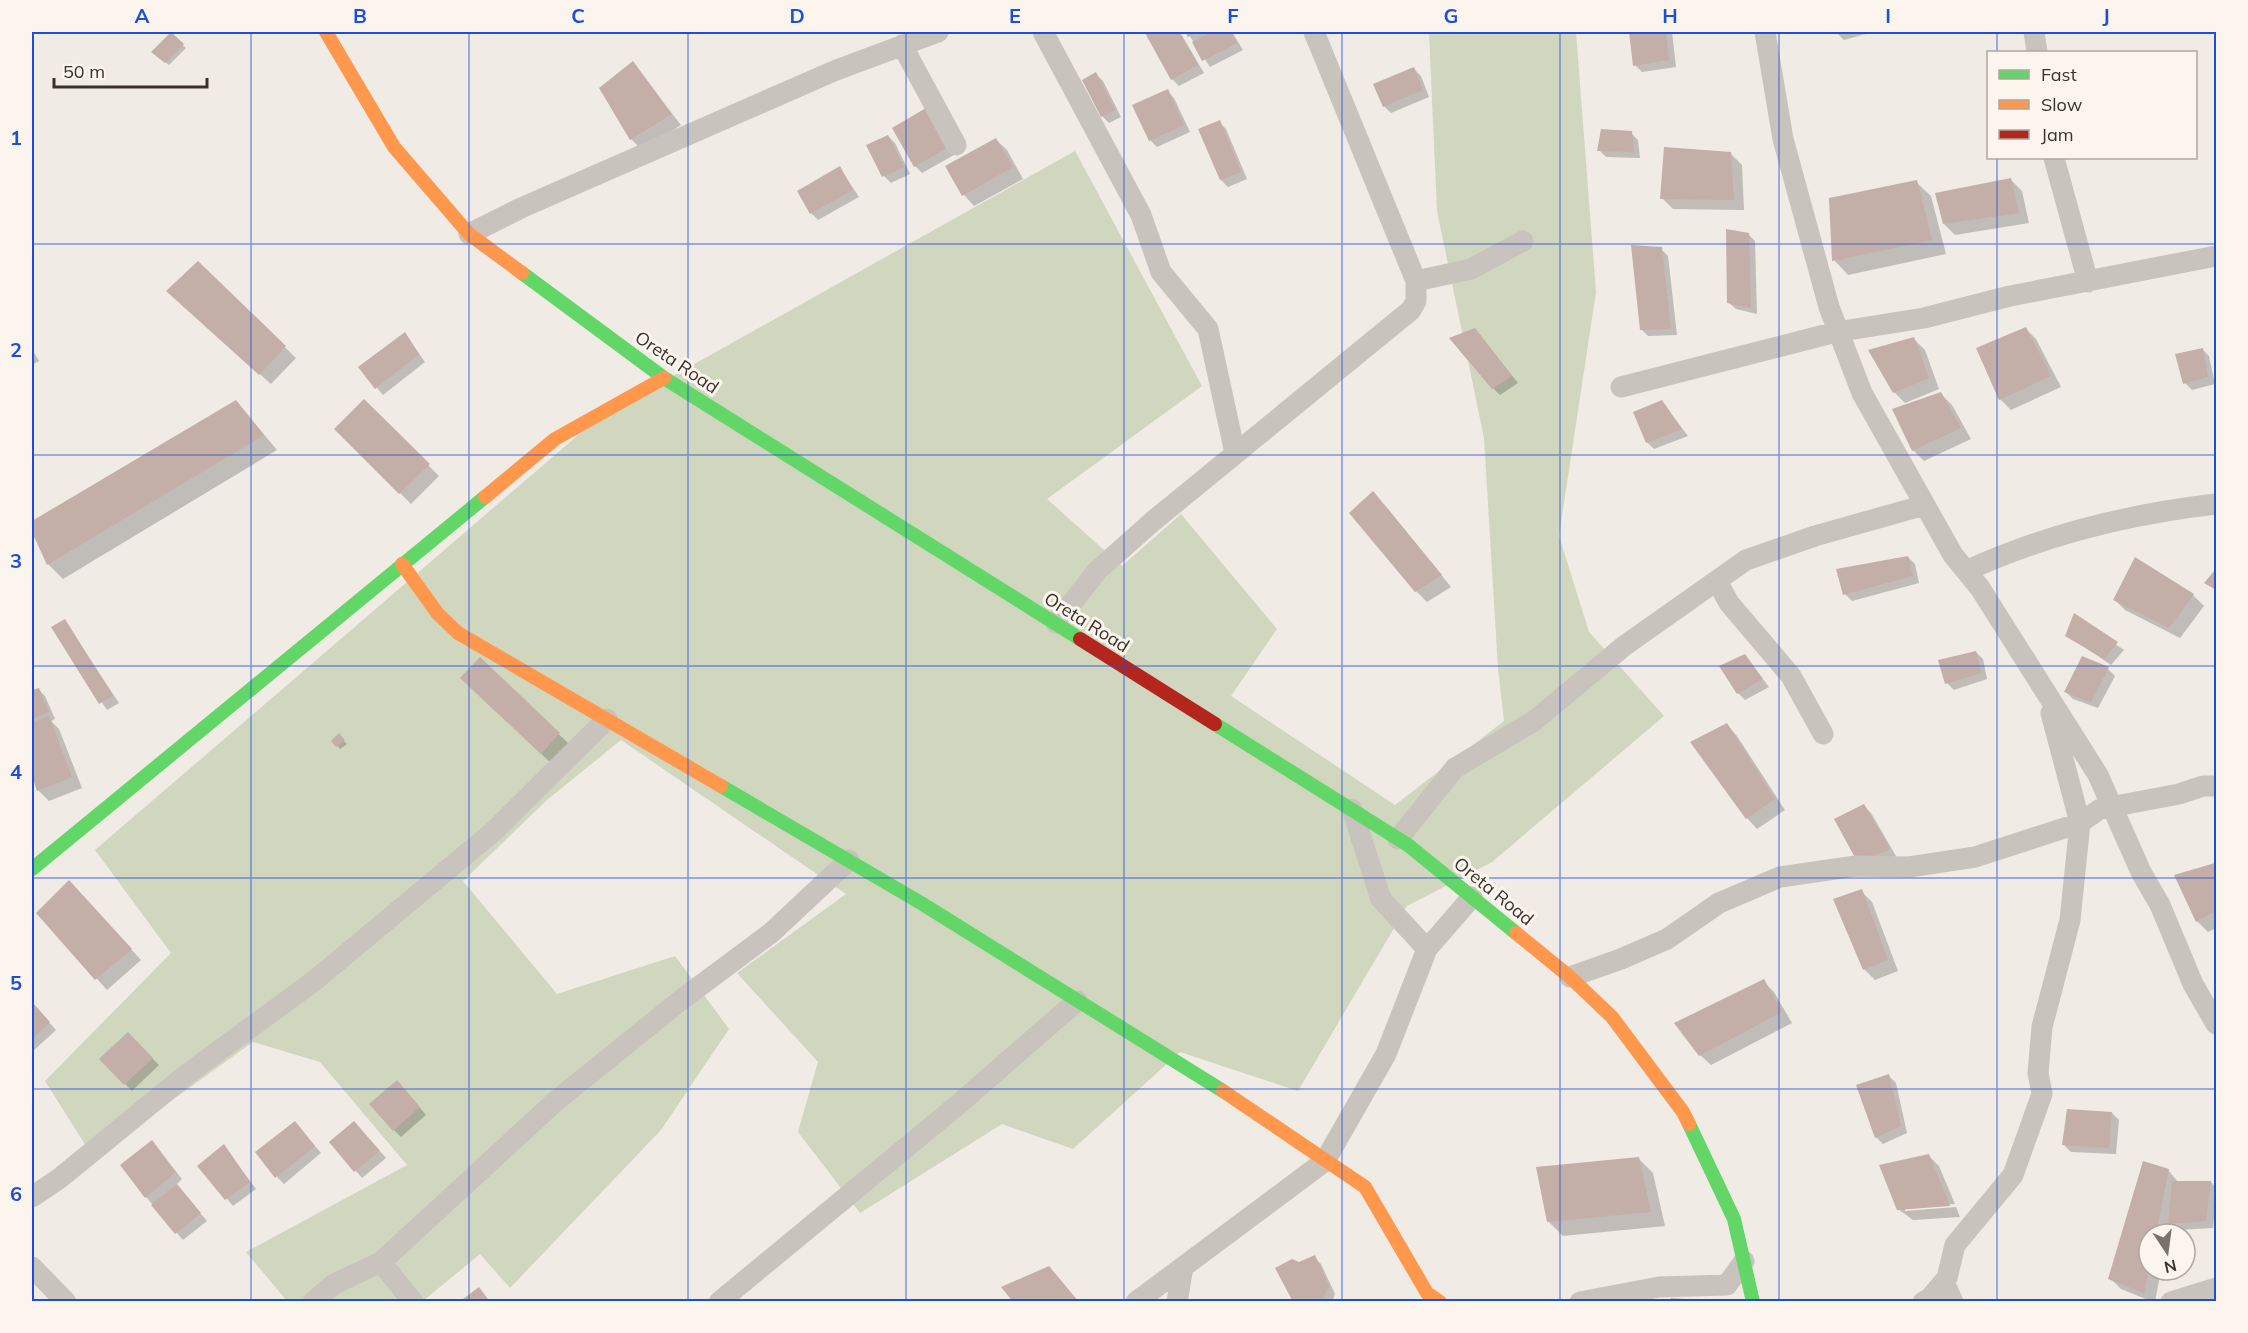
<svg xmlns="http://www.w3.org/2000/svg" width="2248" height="1333" font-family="Mulish,sans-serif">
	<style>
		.green { fill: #d1d6bf }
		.shadow { fill: #0003 }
		.building { fill: #c3afa7 }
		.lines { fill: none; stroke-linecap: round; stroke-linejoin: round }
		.street { stroke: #c9c3be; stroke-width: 21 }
		.fast { stroke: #63d668; stroke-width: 14 }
		.slow { stroke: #ff974d; stroke-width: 14 }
		.jam { stroke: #b3261e; stroke-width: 14 }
		.grid { fill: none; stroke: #1d4ed8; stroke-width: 1.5; stroke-opacity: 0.55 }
		.labels { text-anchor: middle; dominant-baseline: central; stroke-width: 6; stroke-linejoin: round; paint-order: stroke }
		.street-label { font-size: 18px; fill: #3b302b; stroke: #fbf5ee }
		.neatline { fill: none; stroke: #1d4ed8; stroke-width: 2 }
		.grid-label { font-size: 20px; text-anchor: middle; font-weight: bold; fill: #1d4ed8 }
	</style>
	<rect width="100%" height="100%" fill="#f0ebe5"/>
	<!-- green -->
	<path class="green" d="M1429,32H1576L1596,292L1559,536L1589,632L1664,716L1492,862L1407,906L1298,1091L1180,1052L1073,1149L1002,1124L860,1213L798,1132L818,1062L737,973L846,894L621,740L547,800L463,881L557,994L675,956L729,1029L661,1130L510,1288L480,1254L423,1301H287L246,1252L407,1165L320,1062L253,1042L93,1157L45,1081L171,953L95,850L598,418L1075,151L1202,386L1047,499L1122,566L1181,514L1277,629L1231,696L1395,805L1504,721L1498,668L1484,438L1437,211Z"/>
	<!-- shadow -->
	<path class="shadow" d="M1151,32H1180L1204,73L1179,86L1172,79L1147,34Z
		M1187,32H1232L1243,50L1210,67Z
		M1631,32H1672L1676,67L1642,72L1635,65Z
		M1836,32H1873L1844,40Z
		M171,35L186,48L169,65L156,55Z
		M632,63L681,125L642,150L631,139L601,88Z
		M1414,69L1421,76L1429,97L1391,113L1384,106Z
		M1096,74L1103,81L1121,117L1109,123L1102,116Z
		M1167,91L1174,98L1190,132L1157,147L1150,140Z
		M933,117L954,155L922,173L915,166Z
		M1219,122L1226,129L1247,179L1228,187L1221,180L1200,130Z
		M1631,133L1638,140L1640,158L1606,157L1599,150Z
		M888,136L895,143L910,174L891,183L884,176L868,145Z
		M996,140L1007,150L1023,179L974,206L964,195Z
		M1731,154L1742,165L1744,210L1673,209L1662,198Z
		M840,168L859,197L818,220L811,213Z
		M2011,180L2022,191L2029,223L1955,235L1944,224Z
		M1916,182L1931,196L1946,254L1848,275L1834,260Z
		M1748,234L1755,241L1757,314L1736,309L1728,302Z
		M1661,249L1668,256L1677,335L1648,336L1641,329Z
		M198,263L296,358L271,384L179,302Z
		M2025,328L2036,339L2061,387L2011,410L2000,399Z
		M1475,329L1518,383L1500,395L1493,388Z
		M405,334L425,362L383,395L360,367Z
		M1914,339L1925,350L1939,389L1905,403L1894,392Z
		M32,349L39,361L32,365Z
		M2202,349L2209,356L2215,384L2192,390L2185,383Z
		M1941,394L1952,405L1971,439L1924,461L1913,450Z
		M236,401L277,450L63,579L48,564L32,529V522Z
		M364,401L439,476L411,504L336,429Z
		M1662,402L1688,436L1654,449L1647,442Z
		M1384,504L1451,587L1427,602L1416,591Z
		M1908,557L1915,564L1919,583L1852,601L1845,594Z
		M2193,595L2204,606L2180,638L2125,610L2114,599Z
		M2075,616L2124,650L2111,665L2067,635Z
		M65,621L119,703L107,710L53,628Z
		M1976,652L1983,659L1987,679L1954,690L1947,683Z
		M1745,656L1769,687L1745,700L1738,693Z
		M480,659L570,745L552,764L472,689Z
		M2108,669L2115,676L2098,708L2073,699L2066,692Z
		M38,689L45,696L55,719L51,721L59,729L82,788L49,801L38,790L32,771V692Z
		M1727,725L1737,736L1785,810L1757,829L1747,818Z
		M339,736L347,744L340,749L333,741Z
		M1864,806L1871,813L1896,856L1866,869Z
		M2215,864L2216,928L2208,932L2197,921L2176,876Z
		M1861,891L1872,902L1898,971L1875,980L1864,969Z
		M80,893L141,960L107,990L38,913Z
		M1763,981L1774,992L1792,1023L1711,1065L1700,1055Z
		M32,1003L56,1030L32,1052Z
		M128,1034L159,1065L132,1091L101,1059Z
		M1889,1076L1896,1083L1907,1133L1883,1144L1876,1137Z
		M404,1089L426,1115L401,1137L394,1130Z
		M2112,1113L2119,1120L2116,1154L2071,1152L2064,1145Z
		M295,1123L321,1153L284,1184L277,1177Z
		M361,1130L386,1158L362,1178L331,1142Z
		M152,1142L182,1179L176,1185L207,1221L183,1240L146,1197Z
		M224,1146L256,1189L233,1206L200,1166Z
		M1928,1155L1939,1166L1955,1204L1905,1208V1211L1956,1207L1960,1217L1913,1220L1898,1209Z
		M1638,1158L1653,1173L1665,1226L1563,1236L1548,1221Z
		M2168,1170L2179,1183L2211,1182L2216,1188V1199L2213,1228L2177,1230L2171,1224L2169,1234H2149V1270H2161L2155,1302H2153L2121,1289L2110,1278Z
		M1314,1257L1321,1264L1335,1294L1332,1302H1294L1299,1264Z"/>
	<!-- building -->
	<path class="building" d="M171,32L184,44L165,63L151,52Z
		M1147,32H1179L1198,65L1171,80L1145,33Z
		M1185,32H1198L1188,37Z
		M1213,32H1231L1237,43L1202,61L1192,42Z
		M1629,32H1666L1669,60L1633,66Z
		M633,61L672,114L630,140L599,88Z
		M1414,67L1423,90L1383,107L1373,84Z
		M1096,72L1115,110L1101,117L1082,80Z
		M1168,89L1184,125L1149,141L1132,105Z
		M926,108L948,147L914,167L892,128Z
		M1220,120L1241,172L1220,180L1198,129Z
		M1601,129L1632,131L1634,152L1597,151Z
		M888,135L904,167L882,177L866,145Z
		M996,138L1013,167L962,196L945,166Z
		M1664,147L1731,152L1734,200L1660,199Z
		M840,166L853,190L810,214L797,191Z
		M2011,178L2019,213L1943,224L1935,193Z
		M1917,180L1932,240L1832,261L1829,198Z
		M1726,229L1749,233L1751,308L1727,303Z
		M1631,245L1662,247L1671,329L1640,330Z
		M198,261L286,346L259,375L166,291Z
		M2026,327L2051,376L1999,400L1976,348Z
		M1475,328L1512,376L1492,389L1449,338Z
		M405,332L419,354L375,389L358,367Z
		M1914,337L1929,378L1893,393L1868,350Z
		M2203,348L2208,377L2183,384L2175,354Z
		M1941,392L1961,428L1912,451L1892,409Z
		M364,399L430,464L399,494L334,429Z
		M236,400L264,435L47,565L32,532V521Z
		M1662,400L1682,429L1646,443L1633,412Z
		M1373,491L1442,575L1415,592L1349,513Z
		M1908,556L1913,576L1843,595L1836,569Z
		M2135,557L2194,594L2169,628L2113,600Z
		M2216,569V590L2204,583Z
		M2074,613L2118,642L2104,659L2065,636Z
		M65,619L113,696L99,704L51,627Z
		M1976,651L1981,673L1945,684L1938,660Z
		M1745,654L1763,679L1737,694L1719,666Z
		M2082,656L2109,667L2091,702L2064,692Z
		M480,657L560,733L541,754L460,678Z
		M39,688L49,712L32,719V690Z
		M49,716L72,777L37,791L32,776V723Z
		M1727,723L1775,799L1746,819L1690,742Z
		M339,733L345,740L336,747L331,741Z
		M1864,804L1890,849L1858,863L1834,819Z
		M2215,863L2216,911L2196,922L2174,875Z
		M69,880L132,949L95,980L36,913Z
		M1862,889L1888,960L1863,970L1833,899Z
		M1764,979L1782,1012L1699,1056L1674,1023Z
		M32,1002L50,1022L32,1039Z
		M128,1032L153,1058L124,1085L99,1059Z
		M1889,1074L1901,1126L1875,1138L1856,1085Z
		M397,1080L420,1107L393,1131L369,1104Z
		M2067,1109L2112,1112L2109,1148L2062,1145Z
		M295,1121L315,1146L275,1178L255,1152Z
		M354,1121L380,1151L354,1172L329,1142Z
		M152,1140L176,1172L145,1198L120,1165Z
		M224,1144L250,1182L225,1200L197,1166Z
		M1929,1154L1950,1206L1897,1210L1879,1165Z
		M1639,1157L1651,1212L1547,1222L1536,1167Z
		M2143,1161L2169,1169L2156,1234H2149V1269L2144,1293L2108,1279Z
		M2172,1181H2211L2206,1221L2168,1224Z
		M177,1184L201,1213L175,1234L151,1205Z
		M1315,1255L1329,1286L1323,1299L1293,1302L1275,1268L1292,1259L1299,1262Z
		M1049,1266L1079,1302H1013L1001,1287Z
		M479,1287L490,1302H459Z
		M1671,1298L1701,1300V1302H1671Z"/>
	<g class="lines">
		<!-- street -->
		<path class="street" d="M1043,32L1141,215L1161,272L1208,329L1235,453
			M1765,32L1783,139L1829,307L1862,393L1953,555L1980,588L2098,775L2141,872L2160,905L2193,984L2216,1024
			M2034,32L2037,52
			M902,45L956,145
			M2054,158L2088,282
			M469,234L521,208L834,71L938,32
			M1416,281L1471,269L1523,241
			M1621,387L1836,332L1924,318L2010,296L2216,256
			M1966,571C2046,534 2129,514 2216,504
			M1717,581L1729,603L1791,676L1823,734
			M1056,623L1098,570L1152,522L1411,310L1416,301V281L1314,32
			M1352,809L1381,899L1427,949
			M1398,839L1455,768L1534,721L1624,646L1746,560L1815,536L1925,505
			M1570,977L1621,959L1667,939L1719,903L1780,877L1856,866L1909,867L1975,857L2080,823L2100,809L2179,794L2203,786H2216
			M32,1197L60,1178L186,1075L314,981L494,831L607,719
			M381,1262L557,1100L681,1000L771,933L849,860
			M32,1267L66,1302
			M1944,1282L1953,1302
			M313,1302L334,1284L381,1262L413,1302
			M719,1302L960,1103L1077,1001
			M1136,1302L1325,1161L1386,1054L1427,949L1472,897
			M1177,1302L1183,1267
			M1580,1302L1659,1287L1727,1285L1744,1261
			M1923,1302L1930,1298L1947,1278L1955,1245L2013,1175L2042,1094L2038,1073L2042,1027L2070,920L2080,823L2051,713
			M2171,1302L2216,1288"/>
		<!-- fast -->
		<path class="fast" d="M522,273L664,378L1080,639
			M1215,724L1408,845L1516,933
			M721,786L921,903L1223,1091
			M32,869L485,497
			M1689,1124L1734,1219L1753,1302"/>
		<!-- slow -->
		<path class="slow" d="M326,32L394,147L469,234L522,273
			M485,497L555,439L664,378
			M402,564L438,614L458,633L721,786
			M1516,933L1570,977L1612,1017L1683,1112L1689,1124
			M1223,1091L1365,1187L1427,1293L1440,1302"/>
		<!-- jam -->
		<path class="jam" d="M1080,639L1215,724"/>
	</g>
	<!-- grid -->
	<path class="grid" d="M251,32V1302M469,32V1302M688,32V1302M906,32V1302M1124,32V1302M1342,32V1302M1560,32V1302M1779,32V1302M1997,32V52M1997,158V1302M32,244H2216M32,455H2216M32,666H2216M32,878H2216M32,1089H2216"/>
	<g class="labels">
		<!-- street labels -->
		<g class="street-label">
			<text transform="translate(677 362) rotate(34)">Oreta Road</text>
			<text transform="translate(1087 622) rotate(32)">Oreta Road</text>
			<text transform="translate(1494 891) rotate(39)">Oreta Road</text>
		</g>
	</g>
	<!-- border -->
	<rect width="2248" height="1333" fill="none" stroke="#fbf5ee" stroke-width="66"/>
	<!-- legend -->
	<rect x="1987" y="51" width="210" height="108" fill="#fbf5ee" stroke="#aea6a0" stroke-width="1.5"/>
	<rect x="1999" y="70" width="30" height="9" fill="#63d668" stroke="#aea6a0" stroke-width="1.5"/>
	<text x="2041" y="81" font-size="18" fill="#3b302b">Fast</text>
	<rect x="1999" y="100" width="30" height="9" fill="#ff974d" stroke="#aea6a0" stroke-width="1.5"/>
	<text x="2041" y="111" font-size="18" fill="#3b302b">Slow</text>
	<rect x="1999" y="130" width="30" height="9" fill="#b3261e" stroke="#aea6a0" stroke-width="1.5"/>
	<text x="2041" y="141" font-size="18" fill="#3b302b">Jam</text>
	<!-- north arrow -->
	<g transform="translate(2167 1252) rotate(167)"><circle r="28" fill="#fbf5ee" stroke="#aea6a0" stroke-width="1.5"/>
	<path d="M0-4.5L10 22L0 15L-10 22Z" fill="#7a716c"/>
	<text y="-9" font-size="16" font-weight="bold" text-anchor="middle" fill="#3b302b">N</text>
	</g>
	<!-- scale -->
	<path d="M54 78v9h153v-9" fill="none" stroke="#3b302b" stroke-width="3"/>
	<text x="63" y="78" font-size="18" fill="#3b302b" stroke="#fbf5ee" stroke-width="4.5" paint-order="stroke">50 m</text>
	<rect x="33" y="33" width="2182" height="1267" class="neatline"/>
	<g class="grid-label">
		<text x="142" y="23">A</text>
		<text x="360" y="23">B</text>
		<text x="578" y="23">C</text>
		<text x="797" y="23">D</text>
		<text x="1015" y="23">E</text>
		<text x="1233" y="23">F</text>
		<text x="1451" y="23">G</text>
		<text x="1670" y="23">H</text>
		<text x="1888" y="23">I</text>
		<text x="2106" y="23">J</text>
		<text x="16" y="145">1</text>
		<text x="16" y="357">2</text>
		<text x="16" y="568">3</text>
		<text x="16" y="779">4</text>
		<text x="16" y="990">5</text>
		<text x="16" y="1201">6</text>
	</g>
</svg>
